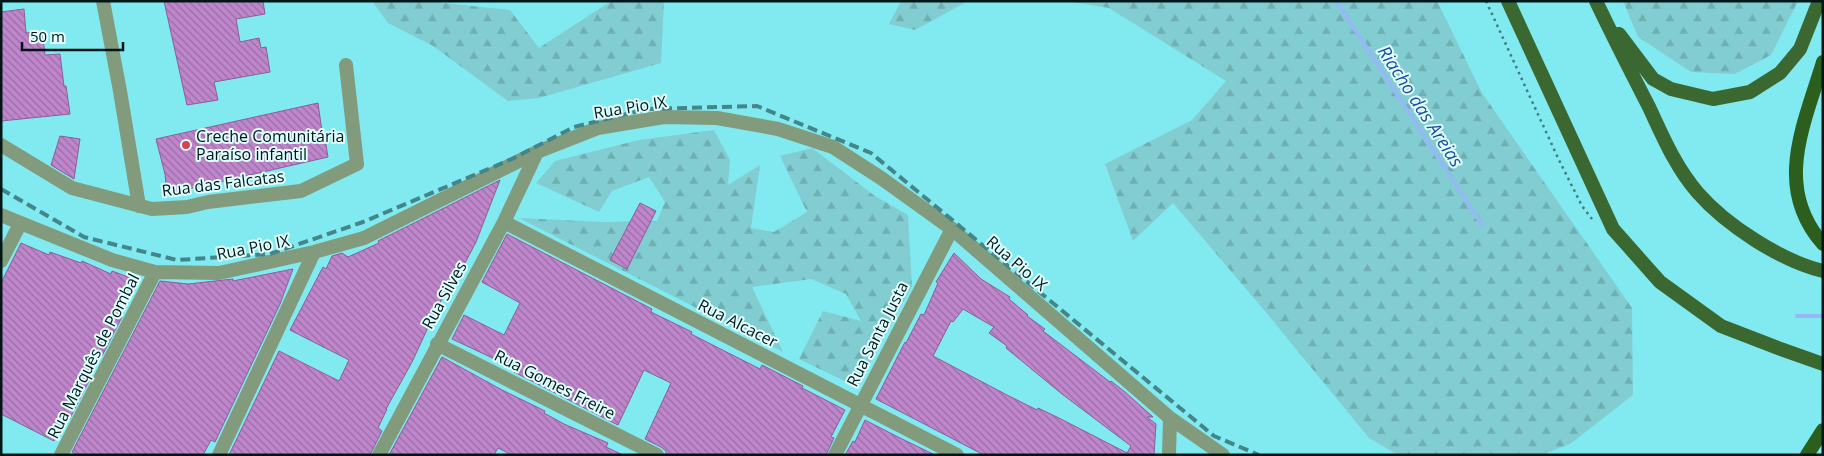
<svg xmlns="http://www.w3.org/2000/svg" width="1824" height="456" font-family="'Open Sans',sans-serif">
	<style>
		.forest { fill: url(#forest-firs) }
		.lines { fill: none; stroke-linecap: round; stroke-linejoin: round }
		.stream { stroke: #94b9f4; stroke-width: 4 }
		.building { fill: url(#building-back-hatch); stroke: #8b5e96; fill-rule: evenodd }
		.path { stroke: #3f7d81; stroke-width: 2.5; stroke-dasharray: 2.5 4; stroke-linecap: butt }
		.minor { stroke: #829b7c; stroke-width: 14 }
		.primary { stroke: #3a6830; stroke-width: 14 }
		.trunk { stroke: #2c5f1e; stroke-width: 14 }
		.rail { stroke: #448589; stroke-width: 4; stroke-dasharray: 10 5; stroke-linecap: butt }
		.poi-dot { fill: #d54551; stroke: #e1feff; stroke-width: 2 }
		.labels { text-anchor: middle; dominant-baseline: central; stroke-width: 4; stroke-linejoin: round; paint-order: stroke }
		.street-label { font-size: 16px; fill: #011617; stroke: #e1feff }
		.poi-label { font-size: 16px; fill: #011617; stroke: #e1feff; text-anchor: start }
		.water-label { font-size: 18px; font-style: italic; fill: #174b9f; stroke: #e1feff }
	</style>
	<defs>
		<pattern id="forest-firs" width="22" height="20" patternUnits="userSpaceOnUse" patternTransform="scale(1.25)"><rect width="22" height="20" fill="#82cdd1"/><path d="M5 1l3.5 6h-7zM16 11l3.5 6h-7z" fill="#6eafb3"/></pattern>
		<pattern id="building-back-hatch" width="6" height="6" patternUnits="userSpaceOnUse" patternTransform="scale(1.25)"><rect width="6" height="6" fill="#bf86cc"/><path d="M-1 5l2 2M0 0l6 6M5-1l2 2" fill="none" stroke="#996da5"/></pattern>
	</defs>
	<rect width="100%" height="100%" fill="#80eaf0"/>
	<!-- forest -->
	<path class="forest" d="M372,1H426L510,10L539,48L605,5L613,1H664L661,63L539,98L508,101L433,46L388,23Z
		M901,1H968L915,30L889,24Z
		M1067,1H1437L1482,93L1632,308L1633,395L1570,444L1541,455H1398L1369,438L1264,310L1173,203L1133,241L1105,164L1192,120L1226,81L1109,8Z
		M1623,1H1798L1771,55L1735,74L1691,72L1638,37Z
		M714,130L730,160L728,185L760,165L751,228L774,232L807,212L780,156L812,148L875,196L908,215L912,286L857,387L799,359L823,311L861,321L846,294L811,279L752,287L783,352L519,218L602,222L657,221L665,202L649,177L612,191L599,212L536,183L555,161L639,140Z"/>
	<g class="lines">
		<!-- stream -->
		<path class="stream" d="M1336,1L1482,225
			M1797,316H1823"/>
	</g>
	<!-- building -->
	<path class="building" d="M164,1H263L265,14L236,19L240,42L259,38L261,48L266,47L270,72L214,82L218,100L187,105Z
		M24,9L26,33L42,31L45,55L60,54L64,86H66L70,114L1,121V12Z
		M318,103L323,139H325L328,157L167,194L165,174L156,139Z
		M60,136L80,139L74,179L51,165Z
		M500,180L476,242L464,265L461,264L430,321H431L412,362L386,409H387L378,428L382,431L370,455H229L279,351L339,381L349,360L290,330L323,267L326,269L332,256L342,253L348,257L379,243L378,241Z
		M640,203L656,211L627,269L610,260Z
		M507,234L652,309L651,312L692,332L691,334L760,369L762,365L803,386L802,388L845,410L831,437L834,438L826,455H666V451L661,447L645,439L671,383L644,370L618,425L514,372L516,369L452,339L464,315L504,335L520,303L482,282Z
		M21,243L49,255L50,252L81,263L82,261L111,274L112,271L131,278L119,315L122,317L102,356L97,354L85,376L90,379L69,420L65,419L54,441L1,414V283Z
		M954,253L981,279L1010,297L1009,299L1028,315L1027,316L1045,329L1043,331L1110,382L1111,381L1125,392L1153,417H1147L1156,424L1154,455H984L876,399L905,342L906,343L921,314L924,315L938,283L936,282ZM963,309L994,327L989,333L1007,346L1006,348L1062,394L1131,446L1127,453L1059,418L1038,408L1037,410L1007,395L933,356L951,321L953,322Z
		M293,269L280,304L215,442L211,440L203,455H78L72,452L160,281L188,284L233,279V281Z
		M442,357L502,390L545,411L544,413L564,424L608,443L606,447L623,455H512L498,448L494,455H389Z
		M865,420L898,437L935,455H845L853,441L855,442Z"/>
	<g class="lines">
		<!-- path -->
		<path class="path" d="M1486,1L1558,158L1582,206L1592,219"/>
		<!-- minor -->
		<path class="minor" d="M103,1L120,91L139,206
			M1,145L72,188L152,209L187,207L208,202L301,191L357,164L346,65
			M1,215L112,260L155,272L219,273L314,252L364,238L537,152L598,128L664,117L717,118L778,129L833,147L881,178L952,229L1170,418L1223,455
			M504,222L957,455
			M1,261L20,224
			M437,344L657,455
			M61,455L155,272
			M219,455L314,252
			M379,455L504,222L537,152
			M835,455L952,229
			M1169,455L1170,418"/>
		<!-- primary -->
		<path class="primary" d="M1508,1L1613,229L1660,282L1721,326L1778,348L1823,364
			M1596,1C1613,37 1631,72 1649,107C1663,137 1676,168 1698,193C1726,225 1781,261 1823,271
			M1619,34L1653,79L1671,89L1713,99L1750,92L1780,73L1800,49L1819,1"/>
		<!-- trunk -->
		<path class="trunk" d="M1823,62C1804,125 1773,187 1823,244
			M1807,455L1823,430"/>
		<!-- rail -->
		<path class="rail" d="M1,189L84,237L177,260L270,254L363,222L512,159L574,127L647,109L757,106L871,153L1214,436L1259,455"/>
	</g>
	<!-- markers -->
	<circle class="poi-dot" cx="186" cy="145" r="5"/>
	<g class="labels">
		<!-- street labels -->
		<g class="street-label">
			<text transform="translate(630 107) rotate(-9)">Rua Pio IX</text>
			<text transform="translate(223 183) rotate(-7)">Rua das Falcatas</text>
			<text transform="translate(253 247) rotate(-11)">Rua Pio IX</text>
			<text transform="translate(1017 263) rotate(41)">Rua Pio IX</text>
			<text transform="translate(444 295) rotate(-61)">Rua Silves</text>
			<text transform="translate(738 323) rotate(27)">Rua Alcacer</text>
			<text transform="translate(877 334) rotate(-63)">Rua Santa Justa</text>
			<text transform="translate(93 356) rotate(-63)">Rua Marquês de Pombal</text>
			<text transform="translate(555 384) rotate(27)">Rua Gomes Freire</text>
		</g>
		<!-- poi labels -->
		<g class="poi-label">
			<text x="196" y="136">Creche Comunitária<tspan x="196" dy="18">Paraíso infantil</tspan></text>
		</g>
		<!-- water labels -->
		<g class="water-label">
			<text transform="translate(1421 106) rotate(57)">Riacho das Areias</text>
		</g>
	</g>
	<!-- border -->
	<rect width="1824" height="456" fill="none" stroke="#011617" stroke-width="5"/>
	<!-- scale -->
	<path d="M22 42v8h101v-8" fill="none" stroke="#011617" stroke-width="2.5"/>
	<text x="30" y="42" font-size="15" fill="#011617" stroke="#e1feff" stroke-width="4" paint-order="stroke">50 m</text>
</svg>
